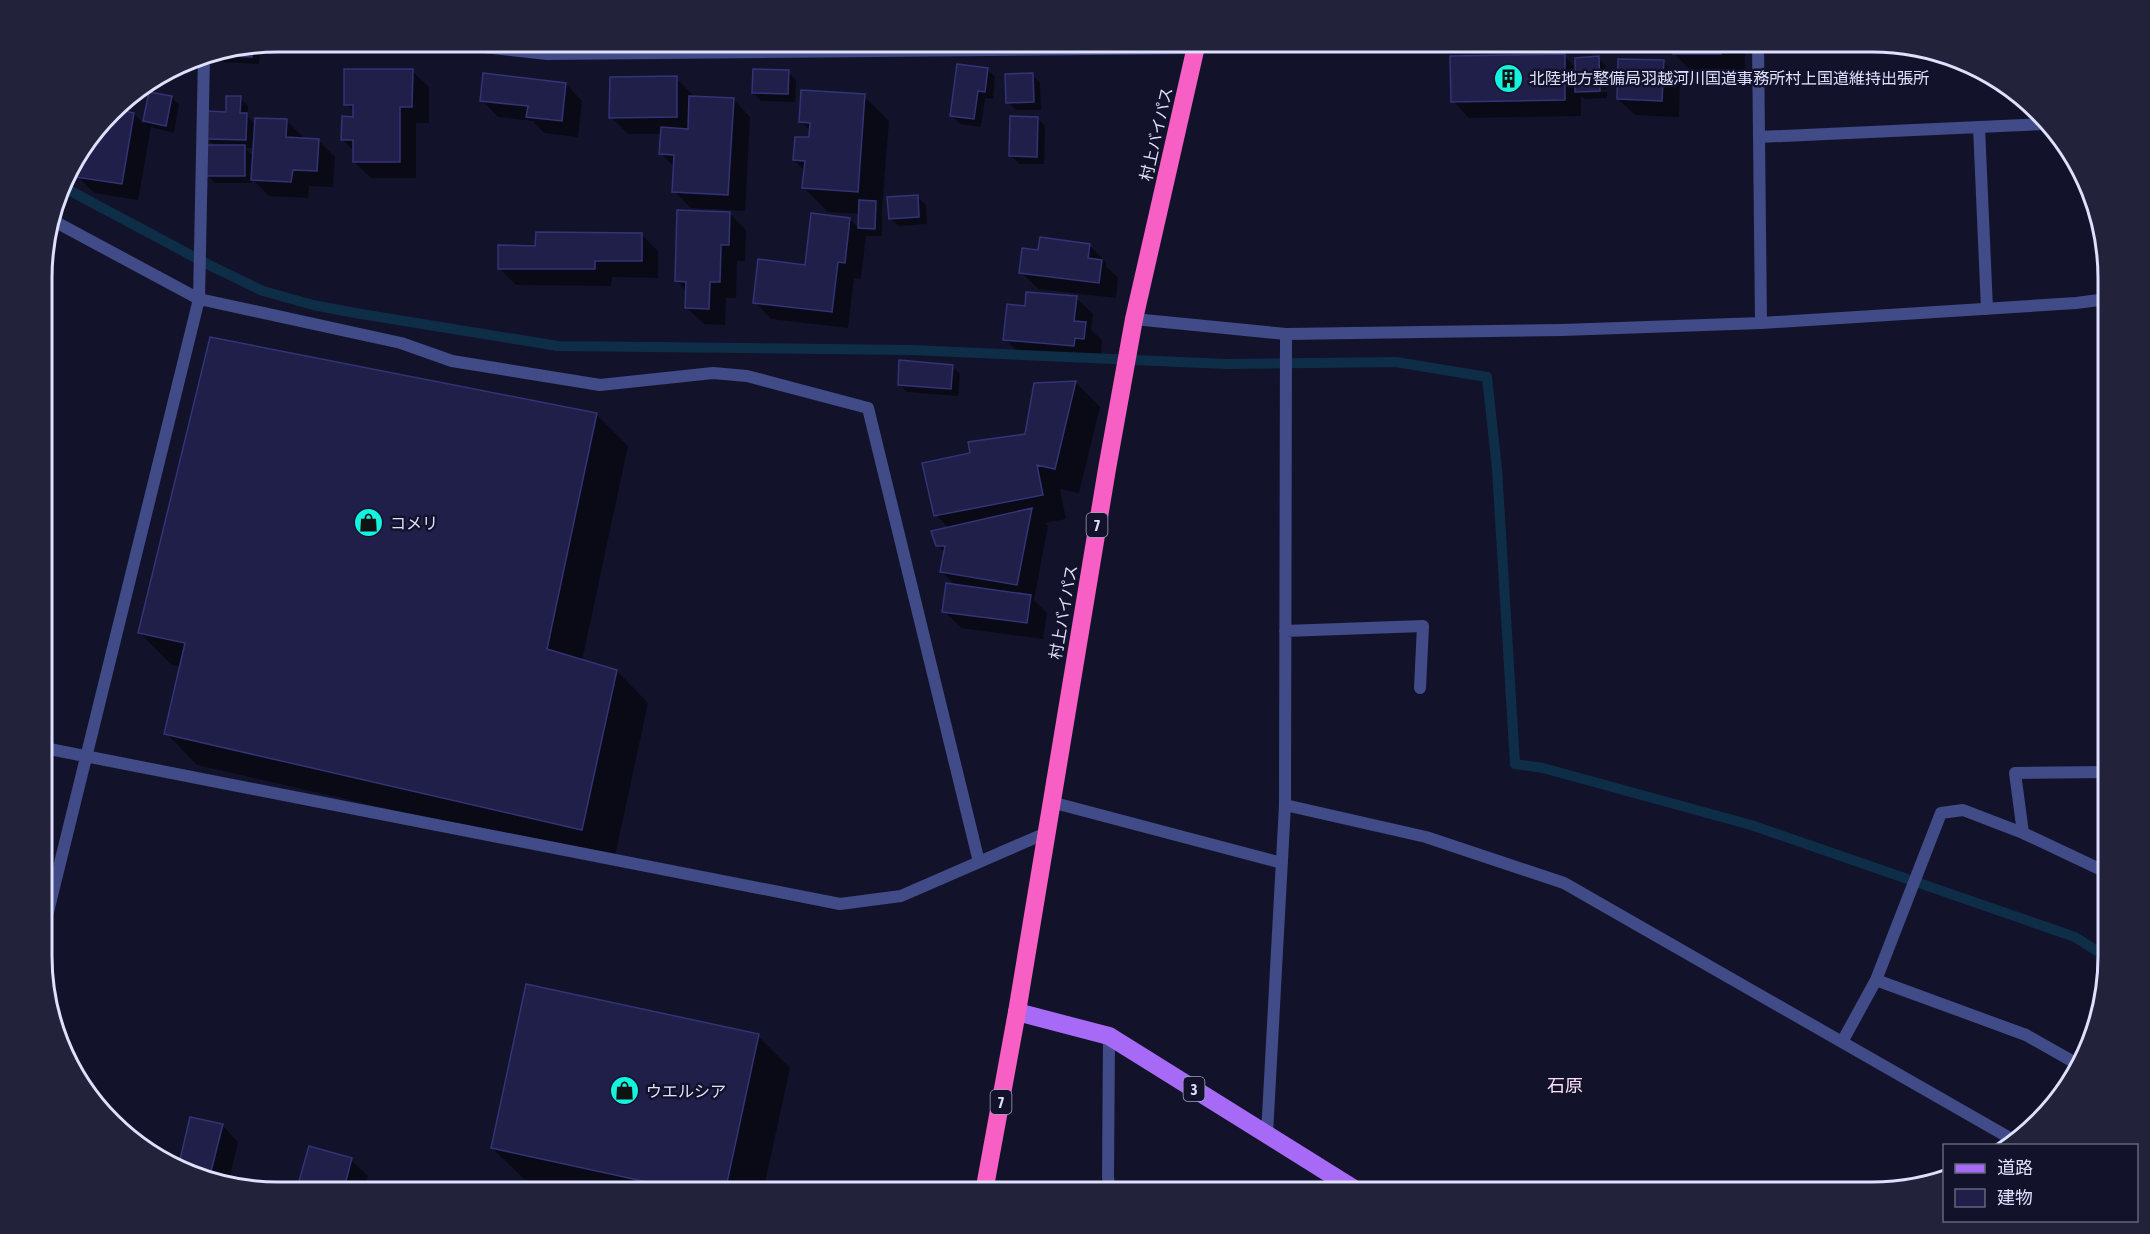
<svg xmlns="http://www.w3.org/2000/svg" width="2150" height="1234" font-family="'Asap Condensed','Noto Sans JP',sans-serif">
	<style>
		.shadow { fill: #0007; fill-rule: evenodd }
		.lines { fill: none; stroke-linecap: round; stroke-linejoin: round }
		.stream { stroke: #0e2e48; stroke-width: 10 }
		.building { fill: #201f4a; stroke: #333375; stroke-width: 1.5 }
		.street { stroke: #404b87; stroke-width: 12 }
		.primary { stroke: #a76af7; stroke-width: 18 }
		.highway { stroke: #f75fc5; stroke-width: 18 }
		.labels { text-anchor: middle; dominant-baseline: central; stroke-width: 5; stroke-linejoin: round; paint-order: stroke }
		.shield { fill: #12132a; stroke: #a1a2be; stroke-width: 1.5 }
		.shield-label { font-size: 15px; font-weight: bold; fill: #dee0fd }
		.poi-label { font-size: 16px; fill: #dee0fd; stroke: #12132a; text-anchor: start }
		.street-label { font-size: 16px; fill: #dee0fd; stroke: #12132a }
		.neighbourhood-label { font-size: 18px; fill: #fddff8; stroke: #12132a }
		.rim { fill: none; stroke: #dee0fd; stroke-width: 3 }
	</style>
	<rect width="100%" height="100%" fill="#12132a"/>
	<!-- shadow -->
	<path class="shadow" d="M923,42H1004V45L928,47Z
		M1674,42H1745V78H1699L1674,54Z
		M261,45L259,64L224,62L216,54Z
		M1564,56L1576,68L1598,58L1606,66L1607,89L1583,90V93L1607,92V98L1585,99L1581,95V116L1469,118L1453,101Z
		M1663,62L1680,79L1679,117L1635,115L1618,99Z
		M987,69L995,77L993,99L985,98L981,127L960,124L952,116Z
		M412,71L429,87V123H416V178H371L354,162V151L343,140L355,118V113L346,104Z
		M788,72L796,80L795,102L761,101L753,93Z
		M1032,75L1040,83L1041,110H1016L1008,102Z
		M676,78L693,95V98L734,100L750,117L745,211L691,208L674,191L675,168L661,153L662,134H628L611,117Z
		M566,84L582,101L578,137L544,133L533,121L498,117L482,100Z
		M150,94L171,97L179,105L174,133L151,127L138,200L94,193L77,176L81,155L115,111L134,114L144,124Z
		M864,96L889,121L882,209V236H866L861,279L854,278L848,328L771,319L755,302L807,266L850,219L859,229L860,214L828,212L804,188L805,171L794,160L810,139L811,131L800,121Z
		M240,98L248,106V117L256,125L286,120L303,137V140H318L335,157L333,187L309,186L308,198L269,196L252,179V183H215L207,175L216,147L208,139ZM245,148H255L254,157Z
		M1037,118L1045,126L1044,164H1019L1011,156Z
		M917,197L926,205L927,224L898,226L890,218Z
		M729,213L746,230L745,261H737L736,298H726L725,325L704,324L687,308V292L677,281Z
		M641,234L658,251V278L612,277L611,286L516,285L499,268L537,247Z
		M1089,245L1106,262V266L1118,278L1116,298L1038,289L1021,272L1039,252Z
		M1076,298L1093,314L1091,330L1102,340L1101,355L1091,354L1090,362L1022,356L1005,339L1026,307Z
		M952,366L960,374L958,396L907,392L899,384Z
		M1076,383L1100,407L1079,493L1060,489L1066,519L1045,523L1048,526L1034,600L1047,613L1043,639L961,628L944,611L956,586L942,572L945,553L937,545L949,528L936,515L971,454L1026,435Z
		M596,414L628,446L582,661L617,671L648,703L614,861L197,765L166,733L181,667L172,665L140,633Z
		M44,798L54,807L51,822L44,820Z
		M44,863L49,868L45,886H44Z
		M758,1036L790,1068L763,1192H581L524,1179L492,1148Z
		M96,1100L102,1102L119,1118L118,1121Z
		M222,1125L238,1142L228,1185L217,1184L190,1173L181,1163Z
		M351,1160L368,1176L364,1192H304L299,1187Z"/>
	<g class="lines">
		<!-- stream -->
		<path class="stream" d="M63,187L213,267L263,291L313,305L355,313L558,346L912,350L1226,364L1396,362L1487,377L1497,469L1515,764L1543,768L1751,825L2075,937L2108,958"/>
	</g>
	<!-- building -->
	<path class="building" d="M1673,42H1721V54H1673Z
		M253,47L252,57L215,55Z
		M1565,54V100L1451,102L1450,56Z
		M1599,56L1600,91L1575,92V58Z
		M1618,59L1664,60L1662,101L1617,99Z
		M957,64L988,68L985,92L978,91L974,119L950,116Z
		M344,69H413L412,107H400V162H353V140H341L342,116L353,117V105H344Z
		M753,69L789,70L788,94L752,93Z
		M483,73L566,83L562,121L526,117L528,106L480,101Z
		M1033,73L1034,102L1006,103L1005,74Z
		M677,76V117L609,118L610,77Z
		M801,90L865,94L858,192L802,188L805,161L793,160L795,137H809L810,123L799,122Z
		M149,92L172,96L166,126L143,121Z
		M226,96H241L240,113H247L246,140L207,139V111L226,112Z
		M689,96L734,98L728,195L672,192L674,155L659,154L661,127L688,129Z
		M116,109L134,113L122,184L75,177L79,158Z
		M1010,116L1038,117L1037,157L1009,156Z
		M255,118L287,119L286,137L319,139L317,171L293,170L291,182L251,180Z
		M206,145H245V176H206Z
		M918,195L919,217L889,219L887,197Z
		M859,200L876,201L875,229L858,228Z
		M677,210L730,212L729,245H721L720,282H710L709,309L685,308L686,282L675,281Z
		M811,213L850,218L845,263L838,262L832,312L753,303L758,259L805,265Z
		M536,232L642,233V261H595V269H498V245L535,246Z
		M1040,237L1090,244L1088,258L1102,260L1099,283L1019,273L1022,248L1038,250Z
		M1026,292L1077,296L1074,321L1086,322L1084,339L1075,338L1074,346L1003,340L1007,304L1025,306Z
		M210,337L597,413L547,649L617,670L582,830L164,734L185,643L138,633Z
		M899,360L953,365L951,389L898,385Z
		M1076,381L1055,469L1037,465L1043,495L934,516L922,463L970,453L968,442L1025,434L1034,383Z
		M1032,508L1017,585L940,572L945,546H936L931,531Z
		M946,583L1031,595L1027,623L942,612Z
		M526,984L759,1034L725,1192H693L491,1148Z
		M190,1117L223,1124L211,1171L179,1164Z
		M309,1146L352,1158L343,1192H312L297,1188Z"/>
	<g class="lines">
		<!-- street -->
		<path class="street" d="M438,42L547,54
			M547,42V54L1195,48
			M1758,42L1761,323
			M1979,127L1987,309
			M1759,137L2044,124
			M52,220L199,299L401,343L452,361L600,385L713,373L747,376L868,408L979,862
			M1134,319L1286,334L1562,330L1761,323L2076,303L2107,299
			M1285,631L1423,626L1420,688
			M44,748L840,904L901,896L1046,833
			M1051,802L1282,863
			M1285,805L1426,837L1564,883L2015,1141
			M2023,833L2015,773L2107,772
			M44,928L199,299L204,57
			M1876,980L2026,1035L2079,1065
			M1109,1036L1108,1176L1109,1192
			M1842,1042L1876,980L1941,813L1963,810L2023,833L2108,873
			M1267,1134L1285,805L1286,334"/>
		<!-- primary -->
		<path class="primary" d="M1017,1012L1109,1036L1359,1192"/>
		<!-- highway -->
		<path class="highway" d="M984,1192L1017,1012L1107,469L1134,319L1197,42"/>
	</g>
	<!-- icons -->
	<defs>
		<symbol id="building-disc" viewBox="-11 -11 22 22"><circle r="9.5" fill="#14f3de" stroke="#12132a"/><path d="M-4-6H4V6H1V3H-1V6H-4ZM-2.5-4.3h1.7v1.8h-1.7ZM.8-4.3h1.7v1.8H.8ZM-2.5-1h1.7V.8h-1.7ZM.8-1h1.7V.8H.8Z" fill="#111"/></symbol>
		<symbol id="shop-disc" viewBox="-11 -11 22 22"><circle r="9.5" fill="#14f3de" stroke="#12132a"/><path d="M-5-2.5h2.3a2.7 3.5 0 0 1 5.4 0H5L5.5 6h-11ZM-1.5-2.5h3a1.5 2.3 0 0 0-3 0Z" fill="#111"/></symbol>
	</defs>
	<g fill-rule="evenodd">
		<use href="#building-disc" x="1492" y="62" width="33" height="33"/>
		<use href="#shop-disc" x="352" y="506" width="33" height="33"/>
		<use href="#shop-disc" x="608" y="1074" width="33" height="33"/>
	</g>
	<g class="labels">
		<!-- shield labels -->
		<g class="shield">
			<rect x="1086.5" y="513" width="21" height="24" rx="4.5"/>
			<rect x="1183.5" y="1077" width="21" height="24" rx="4.5"/>
			<rect x="990.5" y="1090" width="21" height="24" rx="4.5"/>
		</g>
		<g class="shield-label">
			<text x="1097" y="525">7</text>
			<text x="1194" y="1089">3</text>
			<text x="1001" y="1102">7</text>
		</g>
		<!-- poi labels -->
		<g class="poi-label">
			<text x="1529" y="78">北陸地方整備局羽越河川国道事務所村上国道維持出張所</text>
			<text x="390" y="523">コメリ</text>
			<text x="646" y="1091">ウエルシア</text>
		</g>
		<!-- street labels -->
		<g class="street-label">
			<text transform="translate(1156 134) rotate(-77)">村上バイパス</text>
			<text transform="translate(1063 612) rotate(-80)">村上バイパス</text>
		</g>
		<!-- neighbourhood labels -->
		<g class="neighbourhood-label">
			<text x="1565" y="1085">石原</text>
		</g>
	</g>
	<!-- crop -->
	<path d="M0 0H2150V1234H0ZM278 52H1872A226 226 0 0 1 2098 278V956A226 226 0 0 1 1872 1182H278A226 226 0 0 1 52 956V278A226 226 0 0 1 278 52Z" fill="#22233b" fill-rule="evenodd"/>
	<path class="rim" d="M278 52H1872A226 226 0 0 1 2098 278V956A226 226 0 0 1 1872 1182H278A226 226 0 0 1 52 956V278A226 226 0 0 1 278 52Z"/>
	<!-- legend -->
	<rect x="1943" y="1144" width="195" height="78" fill="#12132a" stroke="#64657e" stroke-width="1.5"/>
	<rect x="1955" y="1164" width="30" height="9" fill="#a76af7" stroke="#64657e" stroke-width="1.5"/>
	<text x="1997" y="1174" font-size="18" fill="#dee0fd">道路</text>
	<rect x="1955" y="1189" width="30" height="18" fill="#201f4a" stroke="#64657e" stroke-width="1.5"/>
	<text x="1997" y="1204" font-size="18" fill="#dee0fd">建物</text>
</svg>
